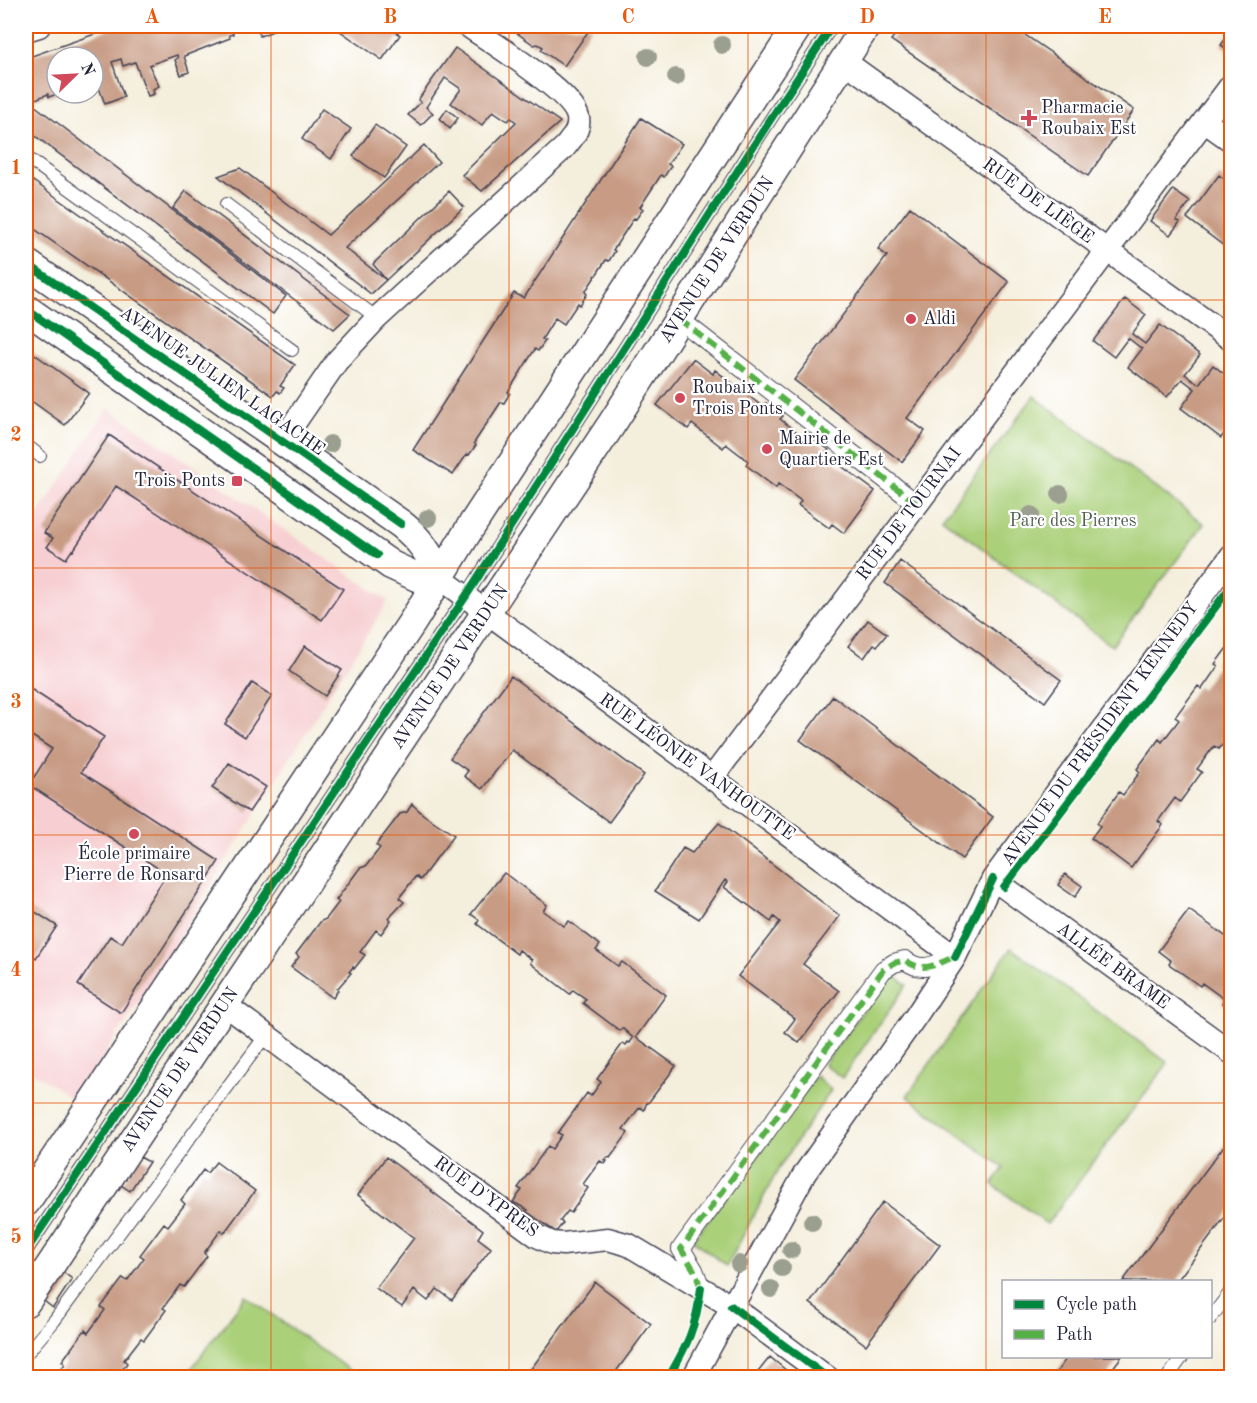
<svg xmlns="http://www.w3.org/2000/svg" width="1257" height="1403" font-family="'Old Standard TT',serif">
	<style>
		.built { fill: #f7cfd2 }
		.green { fill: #aad07a; stroke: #66795a; stroke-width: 1.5 }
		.building { fill: #c89b84 }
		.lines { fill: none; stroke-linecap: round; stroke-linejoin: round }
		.service-casing { stroke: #424153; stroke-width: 14 }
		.pedestrian-casing { stroke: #424153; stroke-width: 20 }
		.minor-casing { stroke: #424153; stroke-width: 25 }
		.tertiary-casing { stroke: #424153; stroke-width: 31 }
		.service { stroke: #fff; stroke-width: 12 }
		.pedestrian { stroke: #fff; stroke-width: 18 }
		.minor { stroke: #fff; stroke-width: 22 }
		.tertiary { stroke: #fff; stroke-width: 28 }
		.quiet { stroke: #55b146; stroke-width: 6; stroke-dasharray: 12 6; stroke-linecap: butt }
		.cycleway-casing { stroke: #fff; stroke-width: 11 }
		.cycleway { stroke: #00873e; stroke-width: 8 }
		.tree { fill: #9b9f90 }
		.grid { fill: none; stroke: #e8590c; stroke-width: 1.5; stroke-opacity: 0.55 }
		.poi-dot { fill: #d1495b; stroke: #fff; stroke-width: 2 }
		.labels { text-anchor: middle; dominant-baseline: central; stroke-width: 4.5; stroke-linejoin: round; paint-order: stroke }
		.poi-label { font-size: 18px; fill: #22223b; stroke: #fff; text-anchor: start }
		.street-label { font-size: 18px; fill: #22223b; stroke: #fff }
		.park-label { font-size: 18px; fill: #525f51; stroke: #fff }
		.neatline { fill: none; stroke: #e8590c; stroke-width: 2 }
		.grid-label { font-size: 20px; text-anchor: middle; font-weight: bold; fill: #e8590c }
	</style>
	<rect width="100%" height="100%" fill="#fff"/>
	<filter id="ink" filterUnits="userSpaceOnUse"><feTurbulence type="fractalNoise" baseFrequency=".0167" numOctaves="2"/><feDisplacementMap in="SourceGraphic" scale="12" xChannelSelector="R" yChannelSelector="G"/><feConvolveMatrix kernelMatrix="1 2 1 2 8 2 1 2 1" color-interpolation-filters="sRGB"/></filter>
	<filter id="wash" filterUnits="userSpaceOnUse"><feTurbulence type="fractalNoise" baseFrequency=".008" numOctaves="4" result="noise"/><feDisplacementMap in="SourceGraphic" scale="24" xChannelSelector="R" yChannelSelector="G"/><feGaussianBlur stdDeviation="1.35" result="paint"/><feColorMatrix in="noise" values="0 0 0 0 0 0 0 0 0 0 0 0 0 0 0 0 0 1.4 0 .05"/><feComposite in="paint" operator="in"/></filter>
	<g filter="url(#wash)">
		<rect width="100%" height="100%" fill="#f4eedc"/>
		<!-- built -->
		<path class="built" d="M108,408L388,601L76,1101L26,1068V533Z"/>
		<!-- green -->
		<path class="green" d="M1034,396L1204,524L1112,646L942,518Z
			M1011,948L1168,1063L1047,1224L992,1184L1004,1168L907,1096Z
			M891,973L907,985L842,1078L824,1064Z
			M816,1076L831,1090L779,1168L727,1266L693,1240Z
			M246,1296L359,1377H185Z"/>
		<g id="blocks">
			<!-- building -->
			<path class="building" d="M118,26H235L231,27L233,34L229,35L230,38L184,56L189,72L181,75L175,60L178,58L177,55L149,65L159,86L153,89L154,94L148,96L135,62L123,66L121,59L112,62L124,97L105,104L97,82L93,84V57H57V94L49,97L48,94L31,101L26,97V58Z
				M257,26H271L273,31L260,36Z
				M333,26H386L400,35L382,60Z
				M507,26H592L564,66L541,50L543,47L538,44L534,45Z
				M902,26H1012L1134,110L1088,176L891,40Z
				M1232,30V52L1221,45Z
				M455,48L560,122L482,191L462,175L516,122L511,118L508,121L493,111L482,125L451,103L461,89L445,78L426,107L433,113L421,125L408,115L421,102L418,100Z
				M26,99L286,296L273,314L26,129Z
				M322,109L351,129L331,159L302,139Z
				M447,109L458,118L450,129L440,119Z
				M641,118L682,144L668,164L671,166L664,177L661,175L640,207L643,209L636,219L634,218L613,250L615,251L609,261L606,260L585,292L587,294L580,305L578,303L564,324L555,318L542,339L545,341L538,351L535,349L508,392L510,393L504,403L501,402L474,443L476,445L469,455L467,454L453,475L413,450L514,293L524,298Z
				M375,125L406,147L384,178L353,156Z
				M424,145L439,162L345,248L386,280L371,294L218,176L240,168L328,235Z
				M1219,175L1232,185V252L1187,218Z
				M26,176L295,365L280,386L284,388L280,393L277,391L273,396L26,223Z
				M1173,190L1190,202L1176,220L1180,222L1170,235L1150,221Z
				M186,191L350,314L334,329L252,268L173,208Z
				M449,191L464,207L386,280L373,264Z
				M910,207L1009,282L907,418L925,431L902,462L794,380L887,256L878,249Z
				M1125,299L1146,315L1132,334L1145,344L1160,325L1200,355L1185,374L1199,384L1213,365L1232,380V424L1221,438L1181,408L1195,389L1182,379L1167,397L1128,367L1142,349L1128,338L1114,357L1093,341Z
				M26,348L89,393L65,425L26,397Z
				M693,359L713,374L715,370L763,407L766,403L783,416L780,419L810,442L813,438L829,450L825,454L875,491L844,533L832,524L829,528L798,505L801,501L778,484L776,488L746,465L748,461L726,444L723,448L692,424L688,429L657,405Z
				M109,435L343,589L322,620L116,486L73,551L72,550L66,559L47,547L53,538L44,533Z
				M900,561L1061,680L1045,702L885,583Z
				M868,620L887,634L877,646L874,644L864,658L848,646Z
				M1232,641V733L1219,749L1214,746L1197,769L1202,772L1180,802L1175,798L1158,821L1163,825L1131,868L1091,838L1100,826L1097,823L1119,792L1123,795L1140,772L1137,769L1159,739L1162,742L1179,720L1175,717L1198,686L1202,689L1218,666L1215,664Z
				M305,646L342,670L325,696L289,671Z
				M511,676L644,775L609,822L512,750L482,789L464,776L468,771L450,758Z
				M252,683L272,696L245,737L225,724Z
				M26,686L104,737L81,772L219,861L121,1013L78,985L110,936L122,943L167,874L29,785L52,749L26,732Z
				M833,696L993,817L962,859L800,740Z
				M229,763L266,787L249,812L212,788Z
				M412,804L424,815L454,835L420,880L416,876L399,898L404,902L389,918L391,920L381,934L376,930L360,952L365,955L354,969L353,967L349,972L351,973L337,989L338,990L333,998L291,967L299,957L296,954L321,921L326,919L339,902L336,900L360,868L366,866L380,848L376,845L400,814L407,812Z
				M719,823L840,916L803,964L839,991L799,1043L785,1032L795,1019L738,976L780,922L774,917L771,922L724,887L728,882L725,880L699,919L655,891L683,848L692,853Z
				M504,873L547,905L543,911L564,926L569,921L600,945L596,950L618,966L622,962L666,995L636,1037L676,1066L648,1103L647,1102L644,1110L640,1107L623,1129L628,1133L610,1158L608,1157L605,1160L607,1161L605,1164L600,1161L583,1184L588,1188L571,1213L568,1211L560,1221L563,1223L556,1232L526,1211L528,1210L513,1202L522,1190L518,1188L548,1146L552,1149L562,1135L558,1133L587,1093L591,1096L601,1082L597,1079L623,1043L626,1045L628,1042L630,1043L633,1038L622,1028L620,1031L583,1003L586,999L573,990L570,994L530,963L532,960L519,950L517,954L477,924L479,920L471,914Z
				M1065,874L1082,886L1075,897L1058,885Z
				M26,906L57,926L36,958L26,951Z
				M1189,910L1232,941L1229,945L1232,947V1010L1222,1003L1224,999L1202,983L1200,986L1169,964L1171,961L1158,951Z
				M1232,1135V1208L1177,1281H1123Z
				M140,1157L149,1162L130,1191L121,1185Z
				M386,1157L483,1230L478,1238L491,1248L452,1300L437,1289L428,1301L414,1290L402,1307L376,1288L414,1238L358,1195Z
				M216,1162L255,1191L224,1233L221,1230L204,1253L207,1256L184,1287L180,1285L163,1308L166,1310L144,1340L141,1338L124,1360L127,1363L117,1377H58L56,1375L65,1364L62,1361L85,1330L88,1333L105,1310L101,1307L123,1278L127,1281L144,1258L140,1255L164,1223L168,1226L185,1204L181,1200L203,1170L207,1173Z
				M883,1202L940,1245L866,1345L810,1303Z
				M63,1272L72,1279L53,1308L44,1301Z
				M595,1282L651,1324L612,1377H525Z
				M1068,1356H1122L1106,1377H1053Z
				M770,1357L787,1371L782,1377H754Z"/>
		</g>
	</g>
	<g filter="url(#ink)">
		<use href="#blocks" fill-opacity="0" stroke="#424153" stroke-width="1.5"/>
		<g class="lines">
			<defs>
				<path id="service" d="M26,157L292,350
					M226,204L377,318
					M26,445L40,456
					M26,1251L466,596L772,117L832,26
					M1210,1319L1232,1290
					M26,1354L54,1321L266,1035
					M1167,1378L1183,1356"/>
				<path id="pedestrian" d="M679,319L917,504
					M701,1288L694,1270L681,1249L883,970L894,963L905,960C923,974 935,964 955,957"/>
				<path id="minor" d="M26,30L39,26
					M844,61L1232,340
					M1204,121L1232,141
					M282,441L337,361L377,318L565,147C572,138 580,130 578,118C574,93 491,42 468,26
					M439,577L955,957
					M712,778L1232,84
					M993,879L1232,1053
					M224,1004L537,1236L552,1243L563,1244L608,1239L629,1245L731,1306L828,1378
					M693,1378L805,1173L916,1016L955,957L993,879L1232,555"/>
				<path id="tertiary" d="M26,263L401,524C420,539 431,555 439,577
					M26,309L391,565L417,577H439
					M26,1202L413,621L470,528L798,26
					M26,1302L613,422L866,26"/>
			</defs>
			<!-- service casing -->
			<use href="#service" class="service-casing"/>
			<!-- pedestrian casing -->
			<use href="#pedestrian" class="pedestrian-casing"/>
			<!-- minor casing -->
			<use href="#minor" class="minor-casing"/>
			<!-- tertiary casing -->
			<use href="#tertiary" class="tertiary-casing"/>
			<!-- service -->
			<use href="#service" class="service"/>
			<!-- pedestrian -->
			<use href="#pedestrian" class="pedestrian"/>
			<!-- minor -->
			<use href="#minor" class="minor"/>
			<!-- tertiary -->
			<use href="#tertiary" class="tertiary"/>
			<!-- quiet -->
			<path class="quiet" d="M679,319L917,504
				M701,1288L694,1270L681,1249L883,970L894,963L905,960C923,974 935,964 955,957"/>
			<defs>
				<path id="cycleway" d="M26,263L401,524
					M26,309L377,555
					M1004,887L1232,585
					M955,957L993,879
					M26,1251L466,596L772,117L832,26
					M731,1306L828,1378
					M668,1378C688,1344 696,1327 701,1288"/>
			</defs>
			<!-- cycleway casing -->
			<use href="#cycleway" class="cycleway-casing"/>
			<!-- cycleway -->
			<use href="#cycleway" class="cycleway"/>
		</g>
		<!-- trees -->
		<g class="tree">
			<circle cx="722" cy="45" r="9"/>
			<circle cx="648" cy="57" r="9"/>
			<circle cx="676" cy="77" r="9"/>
			<circle cx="330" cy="444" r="9"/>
			<circle cx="1060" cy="494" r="9"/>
			<circle cx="1031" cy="515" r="9"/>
			<circle cx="428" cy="518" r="9"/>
			<circle cx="812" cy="1222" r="9"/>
			<circle cx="791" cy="1250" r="9"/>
			<circle cx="739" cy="1264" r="9"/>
			<circle cx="782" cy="1268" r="9"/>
			<circle cx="771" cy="1289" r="9"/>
		</g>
	</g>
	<!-- grid -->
	<path class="grid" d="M271,26V1378M509,26V1378M748,26V1378M986,26V1378M26,300H1232M26,568H1232M26,835H1232M26,1103H1232"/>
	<!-- markers -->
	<g class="poi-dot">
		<path d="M1026 109h6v6h6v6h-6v6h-6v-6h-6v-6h6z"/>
		<circle cx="911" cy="319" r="6"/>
		<circle cx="680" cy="398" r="6"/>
		<circle cx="767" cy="449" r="6"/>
		<rect x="231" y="475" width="12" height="12" rx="3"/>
		<circle cx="134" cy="834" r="6"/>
	</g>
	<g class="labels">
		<!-- poi labels -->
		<g class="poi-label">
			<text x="1041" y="108">Pharmacie<tspan x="1041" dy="21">Roubaix Est</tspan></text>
			<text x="923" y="319">Aldi</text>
			<text x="692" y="388">Roubaix<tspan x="692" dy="21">Trois Ponts</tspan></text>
			<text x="779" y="439">Mairie de<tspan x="779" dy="21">Quartiers Est</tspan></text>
			<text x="225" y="481" text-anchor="end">Trois Ponts</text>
			<text x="134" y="854" text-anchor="middle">École primaire<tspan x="134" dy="21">Pierre de Ronsard</tspan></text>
		</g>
		<!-- street labels -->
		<g class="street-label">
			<text transform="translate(1038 201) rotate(36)">RUE DE LIÈGE</text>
			<text transform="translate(717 260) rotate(-57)">AVENUE DE VERDUN</text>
			<text transform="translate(222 381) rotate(35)">AVENUE JULIEN LAGACHE</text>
			<text transform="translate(909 514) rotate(-53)">RUE DE TOURNAI</text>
			<text transform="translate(450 667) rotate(-56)">AVENUE DE VERDUN</text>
			<text transform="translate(1100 734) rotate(-54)">AVENUE DU PRÉSIDENT KENNEDY</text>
			<text transform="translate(697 767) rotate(36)">RUE LÉONIE VANHOUTTE</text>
			<text transform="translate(1113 966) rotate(36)">ALLÉE BRAME</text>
			<text transform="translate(180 1070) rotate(-56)">AVENUE DE VERDUN</text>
			<text transform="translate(486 1197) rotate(36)">RUE D'YPRES</text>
		</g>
		<!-- park labels -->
		<g class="park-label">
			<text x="1073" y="521">Parc des Pierres</text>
		</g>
	</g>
	<!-- margin -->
	<rect width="1257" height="1403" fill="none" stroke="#fff" stroke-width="66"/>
	<!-- legend -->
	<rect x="1002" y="1280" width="210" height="78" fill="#ffffff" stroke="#a7a7b1" stroke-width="1.5"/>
	<rect x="1014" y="1300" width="30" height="9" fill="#00873e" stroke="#a7a7b1" stroke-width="1.5"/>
	<text x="1056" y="1310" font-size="18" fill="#22223b">Cycle path</text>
	<rect x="1014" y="1330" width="30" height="9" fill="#55b146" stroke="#a7a7b1" stroke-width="1.5"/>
	<text x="1056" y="1340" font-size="18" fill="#22223b">Path</text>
	<!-- north arrow -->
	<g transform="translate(75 75) rotate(66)"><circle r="28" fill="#ffffff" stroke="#a7a7b1" stroke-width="1.5"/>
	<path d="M0-4.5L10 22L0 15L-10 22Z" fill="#d1495b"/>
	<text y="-9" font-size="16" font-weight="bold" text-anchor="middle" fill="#22223b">N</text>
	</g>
	<rect x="33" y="33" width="1191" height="1337" class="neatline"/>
	<g class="grid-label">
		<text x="152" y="23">A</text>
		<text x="390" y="23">B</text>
		<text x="628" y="23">C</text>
		<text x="867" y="23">D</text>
		<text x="1105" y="23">E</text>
		<text x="16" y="174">1</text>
		<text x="16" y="441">2</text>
		<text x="16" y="708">3</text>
		<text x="16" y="976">4</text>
		<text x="16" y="1243">5</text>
	</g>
</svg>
